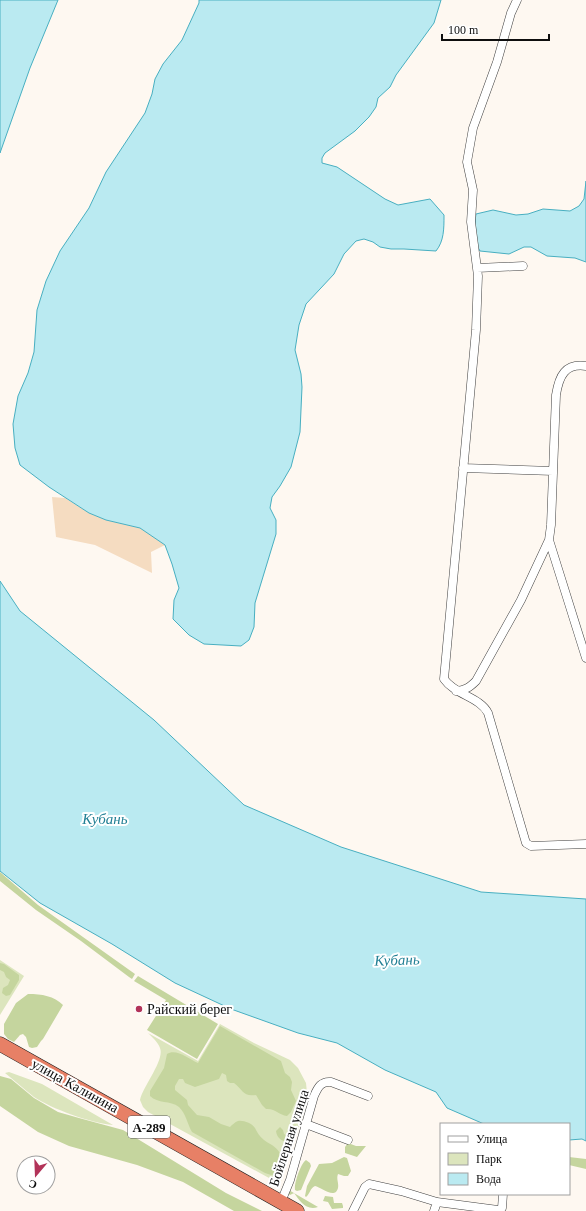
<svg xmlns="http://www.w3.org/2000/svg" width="586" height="1211" font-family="Georgia,serif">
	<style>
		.green { fill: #dce5bd }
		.forest { fill: #c5d59e }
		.sand { fill: #f5dcc1 }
		.water { fill: #baeaf1; stroke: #48afc1 }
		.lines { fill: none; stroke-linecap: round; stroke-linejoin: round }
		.street-casing { stroke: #414141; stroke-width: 9 }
		.highway-casing { stroke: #1f1f1f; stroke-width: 15 }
		.street { stroke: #fff; stroke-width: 8 }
		.highway { stroke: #e78066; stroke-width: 14 }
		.poi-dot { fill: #b23359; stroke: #fff; stroke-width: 1.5 }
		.labels { text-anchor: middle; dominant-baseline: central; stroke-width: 4; stroke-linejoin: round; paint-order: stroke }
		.shield { fill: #fff; stroke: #565656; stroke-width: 1 }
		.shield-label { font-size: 13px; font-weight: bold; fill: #0e0e0e }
		.poi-label { font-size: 14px; fill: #0e0e0e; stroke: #fff; text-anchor: start }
		.street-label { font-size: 14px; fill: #0e0e0e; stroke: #fff }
		.water-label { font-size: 15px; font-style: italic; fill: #238095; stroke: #fff }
	</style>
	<rect width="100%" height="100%" fill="#fef8f1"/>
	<!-- green -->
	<path class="green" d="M0,960L24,976L0,1015Z
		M220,1024L254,1043L290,1060L298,1068L306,1083L307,1093L305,1109L280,1184L148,1112L143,1107L140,1100C143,1086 165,1060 160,1048C158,1042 152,1037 148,1033L198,1061Z
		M9,1072L42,1084L113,1125C91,1123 52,1109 34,1097C24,1089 15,1081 5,1073Z"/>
	<!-- forest -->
	<path class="forest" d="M0,872L38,905L135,974L132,979L129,977L81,941L36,910L0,881Z
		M0,963L4,964L19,975V980L10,995L6,996L2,993L3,988L8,985L10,980L6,977L4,972L0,970Z
		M138,976L218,1024L197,1059L147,1030L166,1000L134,981Z
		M28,994C42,994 54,996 63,1005L43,1039L41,1041L37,1047L32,1048L29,1047L26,1037L23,1034L20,1035L14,1042L8,1039L4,1034V1024L16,1003Z
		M220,1026L281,1061L285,1073L290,1077L292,1082L291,1090L296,1101L291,1112L287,1116C279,1115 275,1108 266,1109L262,1105L256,1095C243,1097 243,1090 234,1083H230L227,1081L226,1075L222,1073L219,1079L195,1087L185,1083L183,1079H179L175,1086V1090L187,1100L188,1105L197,1115L209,1117L221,1124L230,1127C232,1125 235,1122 238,1121C243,1120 252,1123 255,1128C257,1132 259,1136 264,1140C266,1142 269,1143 272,1145C283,1152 285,1164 277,1174L271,1175L265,1173L192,1132C187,1123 186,1114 179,1107C170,1100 158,1104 150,1096V1091L164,1068L167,1054C176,1048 189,1059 198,1063Z
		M0,1076L11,1079L34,1098L58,1112L79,1118L123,1130L226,1193L262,1211H234L183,1182L137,1165L69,1146L38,1132L0,1106Z
		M280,1127L283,1130L284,1134L286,1135L293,1128H296V1134L292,1141C285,1143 277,1140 276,1131Z
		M348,1143L356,1146H366L357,1157L345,1153V1147Z
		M344,1157L347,1158L351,1171L348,1176H344L338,1174C336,1179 339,1183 338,1188C335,1200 321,1187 315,1186C310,1188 310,1194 306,1197L305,1196L307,1186L319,1164L332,1163Z
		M569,1157L586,1159V1169L569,1165Z
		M306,1160L310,1163L311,1166L301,1190L297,1191L295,1190C294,1183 301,1163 306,1160Z
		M287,1189L318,1207C306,1211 300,1201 294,1193L290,1195L286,1193Z
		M325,1196L333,1197L334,1203H342L343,1206V1208L332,1209L328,1202L323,1201Z"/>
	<!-- sand -->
	<path class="sand" d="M52,497L65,498L89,513L106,520L140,528L165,545L151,552L152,573L95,545L56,537Z"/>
	<!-- water -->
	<path class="water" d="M0,0H58L30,68L0,153Z
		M199,0H441L434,23L396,75L390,87L378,98L376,107L369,117L355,131L325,153L322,158V163L337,167L385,199L398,205L430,199L444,215C444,229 444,241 436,251L404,249H391L380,247L373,242L364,239L356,241L344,254L334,274L306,304L299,325L295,350L301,374L302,387L300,432L291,467L280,486L272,497L270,508L276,520V534L255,603L254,627L249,640L241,646L204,644L189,635L173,619L174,600L179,588L172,564L165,545L140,528L106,520L89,513L49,487L20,465L15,448L13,424L18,396L28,373L34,352L37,310L46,281L60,251L89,208L106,172L145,113L152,94L155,79L163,64L182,40L199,3Z
		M586,181V262L575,258L547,256L531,247H524L509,254L480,251C473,240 474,227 476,214L493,210L516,215L528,214L543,209L570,211L579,206L584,199Z
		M0,581L20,611L154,720L244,805L341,847L481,892L586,899V1141L582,1139L569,1140V1124H484L447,1108L436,1092L385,1070L337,1043L298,1033L231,1009L175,983L112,944L40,903L0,871Z"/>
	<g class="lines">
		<defs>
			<path id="street" d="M517,0L511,13L497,62L473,128L467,162L473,190L471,222L478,276L476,330L444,679C455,695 480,697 488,713L526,843L531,846L586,844
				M477,268L523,266
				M463,468L553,471
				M549,540L551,525L556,395C559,376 565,363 586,366
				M456,691C465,690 469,688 476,681L521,600L549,540L586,658
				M306,1124L348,1140
				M281,1202L290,1180L314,1096C318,1087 321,1081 331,1082L368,1096
				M353,1211L365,1187L369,1184L401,1191L437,1202L498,1210L502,1208L503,1194
				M434,1211L437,1202"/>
			<path id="highway" d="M0,1044L297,1211"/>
		</defs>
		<!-- street casing -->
		<use href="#street" class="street-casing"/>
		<!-- highway casing -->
		<use href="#highway" class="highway-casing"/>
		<!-- street -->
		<use href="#street" class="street"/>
		<!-- highway -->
		<use href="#highway" class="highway"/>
	</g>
	<!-- markers -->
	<circle class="poi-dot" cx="139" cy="1009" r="4"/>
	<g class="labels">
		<!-- shield labels -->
		<rect class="shield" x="128" y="1116" width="42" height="22" rx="3"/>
		<g class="shield-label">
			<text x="149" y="1127">А-289</text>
		</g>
		<!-- poi labels -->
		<g class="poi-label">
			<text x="147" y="1009">Райский берег</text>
		</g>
		<!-- street labels -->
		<g class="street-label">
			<text transform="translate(75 1086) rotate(29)">улица Калинина</text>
			<text transform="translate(289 1138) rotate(-72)">Бойлерная улица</text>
		</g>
		<!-- water labels -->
		<g class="water-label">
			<text x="105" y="819">Кубань</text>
			<text transform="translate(397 960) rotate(-2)">Кубань</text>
		</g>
	</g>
	<!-- legend -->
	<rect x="440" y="1123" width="130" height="72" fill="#ffffff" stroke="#9f9f9f"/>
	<rect x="448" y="1136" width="20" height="6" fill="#ffffff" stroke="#9f9f9f"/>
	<text x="476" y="1143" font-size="12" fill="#0e0e0e">Улица</text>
	<rect x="448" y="1153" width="20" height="12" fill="#dce5bd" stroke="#9f9f9f"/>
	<text x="476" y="1163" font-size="12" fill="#0e0e0e">Парк</text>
	<rect x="448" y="1173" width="20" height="12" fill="#baeaf1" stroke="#9f9f9f"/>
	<text x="476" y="1183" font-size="12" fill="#0e0e0e">Вода</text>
	<!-- north arrow -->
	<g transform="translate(36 1175) rotate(199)"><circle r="19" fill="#ffffff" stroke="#9f9f9f"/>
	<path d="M0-3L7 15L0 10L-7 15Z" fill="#b23359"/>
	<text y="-6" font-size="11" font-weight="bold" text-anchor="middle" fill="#0e0e0e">С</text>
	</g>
	<!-- scale -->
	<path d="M442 34v6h107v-6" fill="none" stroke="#0e0e0e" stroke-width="2"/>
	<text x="448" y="34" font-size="12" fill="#0e0e0e" stroke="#ffffff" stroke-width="3" paint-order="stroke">100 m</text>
</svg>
